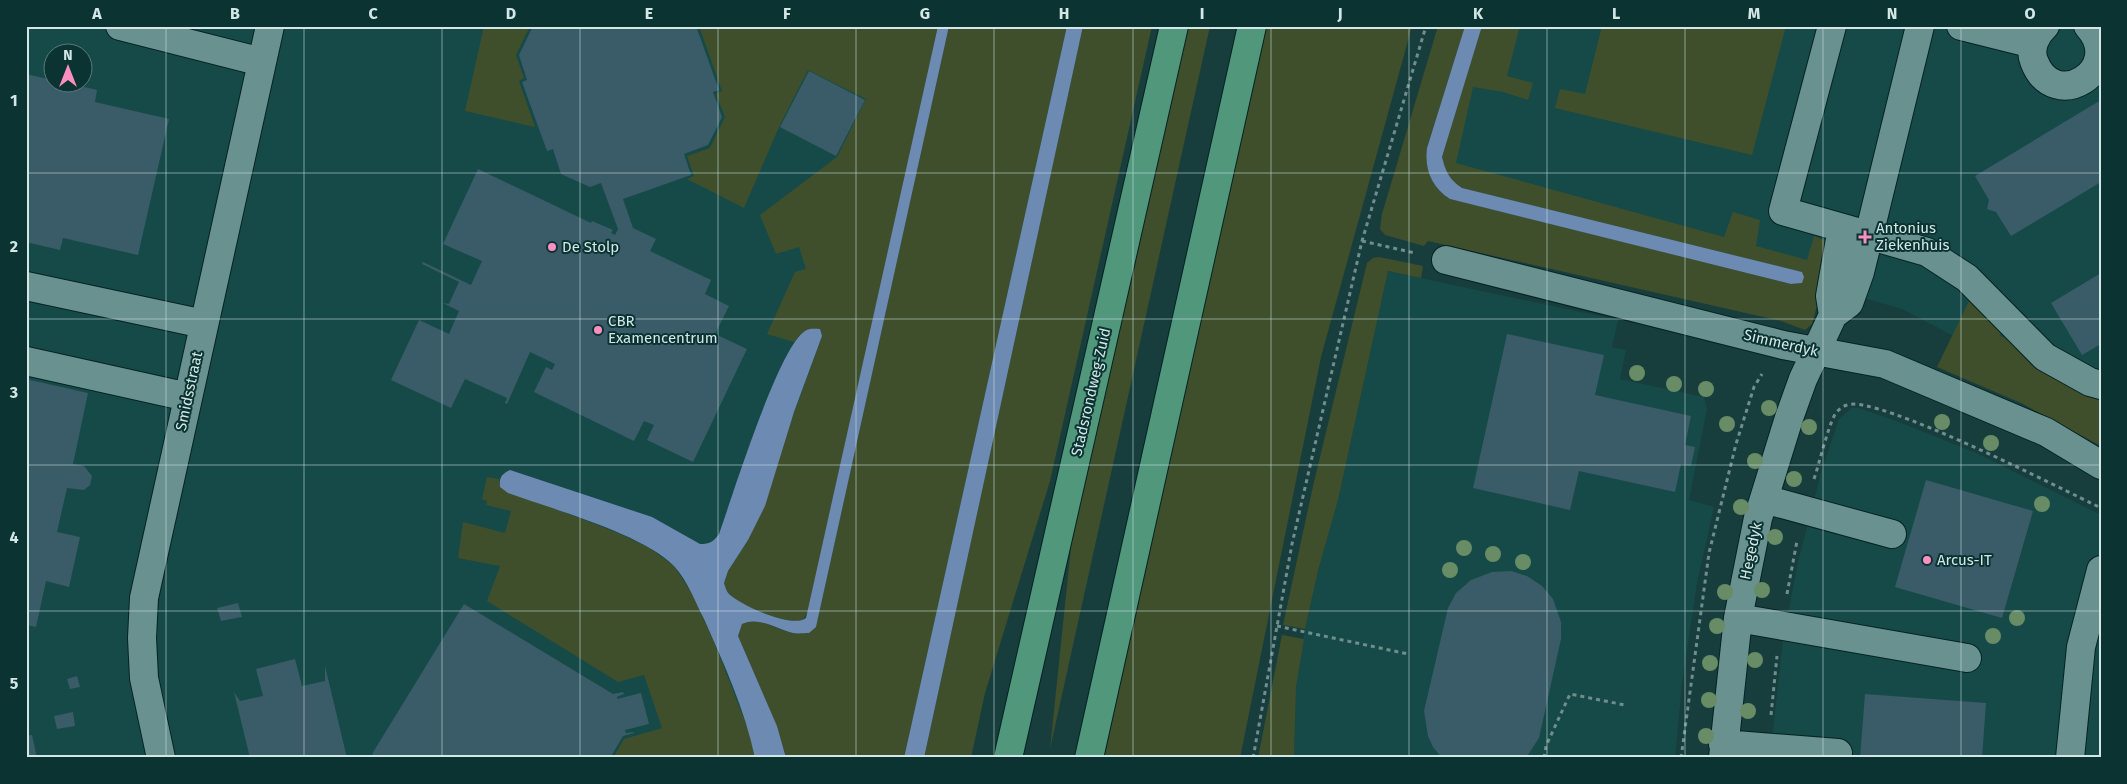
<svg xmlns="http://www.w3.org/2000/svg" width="2127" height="784" font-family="'Fira Sans',sans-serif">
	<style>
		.built { fill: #164a48; fill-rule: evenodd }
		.green { fill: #3f4f2c }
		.water { fill: #6d8ab2 }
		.building { fill: #3a5b68 }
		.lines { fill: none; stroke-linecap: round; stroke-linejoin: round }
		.minor-casing { stroke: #052322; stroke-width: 30 }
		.major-casing { stroke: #052322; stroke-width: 30 }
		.path { stroke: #708e8d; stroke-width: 3; stroke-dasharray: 4 4; stroke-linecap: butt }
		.minor { stroke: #69918f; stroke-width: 28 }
		.major { stroke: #50977c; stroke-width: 28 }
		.tree { fill: #688c65 }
		.grid { fill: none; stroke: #d2e7e6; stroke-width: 1; stroke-opacity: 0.55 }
		.poi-dot { fill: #fc8fc2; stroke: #0b3332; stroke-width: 2 }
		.labels { text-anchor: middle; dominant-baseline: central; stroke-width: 4; stroke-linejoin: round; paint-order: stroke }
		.poi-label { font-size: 15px; fill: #d2e7e6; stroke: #0b3332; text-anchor: start }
		.street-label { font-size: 15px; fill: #d2e7e6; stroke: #0b3332 }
		.neatline { fill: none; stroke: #d2e7e6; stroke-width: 2 }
		.grid-label { font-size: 16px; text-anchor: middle; font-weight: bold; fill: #d2e7e6 }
	</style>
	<rect width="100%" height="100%" fill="#173e3d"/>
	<!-- built -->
	<path class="built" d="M26,26H1076L916,758H26ZM52,52H82V82H52Z
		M1472,26H2101V413L1902,309L1795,278L1463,196L1436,148Z
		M1388,271L1618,320L1612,347L1626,350L1620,379L1704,397L1707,409L1689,500L1714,507L1697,583L1682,683L1675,758H1294L1296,687L1305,629L1318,571L1338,500Z
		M1852,408H1859L1899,422L1976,453L2101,515V758H1770L1783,640L1798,562L1821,473L1839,419Z"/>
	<!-- green -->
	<path class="green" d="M484,26H530L516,55L524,78L519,81L535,127L465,111Z
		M699,26H938L808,611L802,621C784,623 742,607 729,594C726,591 725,586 724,583L728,571L748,540L822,336L804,331L794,342L767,334L795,272L806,269L799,247L776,254L760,215L837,157L866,99L808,70L779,127L744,208L687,179L694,176L687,156L710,148L725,117L716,94L722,91Z
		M949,26H1067L904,758H786L777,726L738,636L742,624C759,616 776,630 793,633C799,634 809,629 816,627Z
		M1083,26H1152L1050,481L985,693L971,758H924Z
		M1186,26H1210L1050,749L1074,518Z
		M1266,26H1412L1321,357L1240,758H1104Z
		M1438,26H1465L1427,148C1424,169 1432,188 1450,199L1791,284L1802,283V272L1462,188C1449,179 1446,172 1442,157L1482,26H1520L1507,76L1533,83L1528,100L1503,92L1473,87L1456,163L1724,237L1733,212L1760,220L1756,246L1807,260L1814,236L1826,241L1833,248L1812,324L1805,330L1781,321L1428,241L1424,246L1385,235L1380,229L1382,214Z
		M1602,26H1786L1752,155L1555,108L1560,89L1585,94Z
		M1379,257L1423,266L1421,278L1388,271L1338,500L1318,571L1305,629L1283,625L1313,486L1367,263L1373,258Z
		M1971,297L2001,326L2000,336C2015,340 2024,354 2036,364C2056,381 2075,391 2101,397V446L2021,403L1937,367Z
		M487,477L499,479L500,487L618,533L648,547L674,566L691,592L714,642L750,734L755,758H613L624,739L662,728L644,675L618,682L487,601L500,566L458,558L463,522L505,533L511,511L486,505L487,501L482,499Z
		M1282,635L1304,639L1296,687L1294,758H1258Z"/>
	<!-- water -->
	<path class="water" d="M938,26H949L816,627L809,633C804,633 798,634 793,633C777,629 759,616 742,624L738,636L777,726L786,758H755C745,710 724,664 704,619C695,602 688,581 674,566C643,534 552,509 508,493L500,487C499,477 502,474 510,470L652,517L700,544C710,544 713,542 719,534C732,498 778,348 805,331C810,328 814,329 820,329L822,336L794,412L765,506L748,540L728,571L724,583C725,586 726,591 729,594C740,605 793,629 806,618Z
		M1067,26H1083L924,758H904Z
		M1465,26H1482L1442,157C1446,172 1449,179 1462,188L1802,272L1804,277L1802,283L1791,284L1450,199C1432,188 1424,169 1427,148Z"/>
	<!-- building -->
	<path class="building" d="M533,26H696L719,90L713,92L722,117L708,145L684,154L691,175L623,199L633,228L656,239L650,251L711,280L705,294L729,306L715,334L747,349L693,462L647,440L654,425L644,421L634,441L534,392L546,367L552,370L555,364L530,352L507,404L505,403L507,398L465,379L451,408L391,380L419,320L449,334L459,311L443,303L449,304L459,282L422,264L423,262L471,285L482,261L443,244L478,169L591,223L592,221L613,230L611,233L615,235L618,229L601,183L590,187L561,174L553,149L547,151L522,82L527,80L519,55Z
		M809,71L865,100L836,156L780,127Z
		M26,74L52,80V82H64L97,90L95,102L169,119L138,255L63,238L60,250L26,242Z
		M2101,100V182L2011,236L1996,212L1987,209L1989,200L1975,176Z
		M2101,273V344L2082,355L2051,303Z
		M1507,334L1604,355L1595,395L1691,416L1685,445L1695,447L1691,466L1681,464L1675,492L1579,471L1570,510L1473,488Z
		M26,379L88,393L73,464L84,466L92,476L90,485L84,490L67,488L57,532L80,537L69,587L46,581L36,627L26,625Z
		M1926,480L2033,511L2002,618L1895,587Z
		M1511,571L1527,576L1542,586L1553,599L1561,622V639L1539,738L1526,758H1442L1433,747L1428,736L1424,711L1448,608L1456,593L1471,580L1492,572Z
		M238,603L242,617L221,621L217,608Z
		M464,604L613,694L623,692L624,694L617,697V699L641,693L649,724L625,730L626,733L633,732L634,733L623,736L610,758H377L372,754Z
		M295,659L302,686L325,681V666L347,758H250L234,692L240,701L263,696L256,669Z
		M77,676L80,687L70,689L67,679Z
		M1865,694L1986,703L1982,758H1860Z
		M73,712L75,726L57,729L54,716Z
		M32,735L37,758H26V736Z"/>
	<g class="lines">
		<defs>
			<path id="minor" d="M120,26L262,62
				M1832,26L1783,211L1927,252L1967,278L2045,357L2090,382L2101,385
				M1961,26L2033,44
				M2045,26C2036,34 2029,48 2034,61C2054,115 2127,69 2088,26
				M1446,260L1783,345L1885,364L2046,432L2101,465
				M26,286L204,324
				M1833,315L1830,296L1842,228
				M26,361L188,397
				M1764,499L1892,534
				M1738,618L1967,658
				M1723,744L1838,753
				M161,758L144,678L142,638L144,598L270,26
				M1723,758L1738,618L1758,518L1789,418L1803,379L1833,315L1849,303L1860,272L1920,26
				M2070,758L2081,647L2101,570"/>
			<path id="major" d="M1008,758L1174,26
				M1089,758L1252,26"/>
		</defs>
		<!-- minor casing -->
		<use href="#minor" class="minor-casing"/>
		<!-- major casing -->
		<use href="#major" class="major-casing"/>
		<!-- path -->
		<path class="path" d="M1362,241L1415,253
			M1814,479C1820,461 1827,430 1835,414C1837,411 1843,406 1847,405C1876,394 2064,490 2101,508
			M1787,594L1797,541
			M1277,626L1408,654
			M1771,715L1777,656
			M1253,758L1292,544L1362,241L1426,26
			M1544,758L1546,746L1570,694L1625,705
			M1681,758L1709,553L1736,444L1754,387L1762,374"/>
		<!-- minor -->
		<use href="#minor" class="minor"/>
		<!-- major -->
		<use href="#major" class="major"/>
	</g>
	<!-- trees -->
	<g class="tree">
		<circle cx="1637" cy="373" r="8"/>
		<circle cx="1674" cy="384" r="8"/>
		<circle cx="1706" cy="389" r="8"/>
		<circle cx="1769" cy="408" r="8"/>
		<circle cx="1942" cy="422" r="8"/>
		<circle cx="1727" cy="424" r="8"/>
		<circle cx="1809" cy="427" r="8"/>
		<circle cx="1991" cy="443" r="8"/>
		<circle cx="1755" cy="461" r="8"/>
		<circle cx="1794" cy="479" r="8"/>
		<circle cx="2042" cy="504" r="8"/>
		<circle cx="1741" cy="507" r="8"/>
		<circle cx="1775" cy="537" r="8"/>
		<circle cx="1464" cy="548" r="8"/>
		<circle cx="1493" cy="554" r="8"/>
		<circle cx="1523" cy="562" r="8"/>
		<circle cx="1450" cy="570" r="8"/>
		<circle cx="1762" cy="590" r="8"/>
		<circle cx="1725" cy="592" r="8"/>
		<circle cx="2017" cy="618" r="8"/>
		<circle cx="1717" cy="626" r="8"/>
		<circle cx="1993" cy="636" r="8"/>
		<circle cx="1755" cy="660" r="8"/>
		<circle cx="1710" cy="663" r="8"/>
		<circle cx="1709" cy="700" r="8"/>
		<circle cx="1748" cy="711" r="8"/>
		<circle cx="1706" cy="736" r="8"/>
	</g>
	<!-- grid -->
	<path class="grid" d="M166,26V758M304,26V758M442,26V758M580,26V758M718,26V758M856,26V758M994,26V758M1133,26V758M1271,26V758M1409,26V758M1547,26V758M1685,26V758M1823,26V758M1961,26V758M26,173H2101M26,319H2101M26,465H2101M26,611H2101"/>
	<!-- markers -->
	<g class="poi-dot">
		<path d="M1862.5 229.5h5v5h5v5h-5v5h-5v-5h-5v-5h5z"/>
		<circle cx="552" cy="247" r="5"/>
		<circle cx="598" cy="330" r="5"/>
		<circle cx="1927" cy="560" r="5"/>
	</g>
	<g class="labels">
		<!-- poi labels -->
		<g class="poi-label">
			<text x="1876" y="228">Antonius<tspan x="1876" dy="17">Ziekenhuis</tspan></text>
			<text x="562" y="247">De Stolp</text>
			<text x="608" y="321">CBR<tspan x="608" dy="17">Examencentrum</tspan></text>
			<text x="1937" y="560">Arcus-IT</text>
		</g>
		<!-- street labels -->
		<g class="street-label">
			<text transform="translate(1781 343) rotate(13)">Simmerdyk</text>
			<text transform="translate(189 391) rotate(-78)">Smidsstraat</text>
			<text transform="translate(1091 392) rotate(-77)">Stadsrondweg-Zuid</text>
			<text transform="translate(1751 551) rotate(-78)">Hegedyk</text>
		</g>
	</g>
	<!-- border -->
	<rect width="2127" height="784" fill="none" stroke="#0b3332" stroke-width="55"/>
	<!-- north arrow -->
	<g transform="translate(68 68)"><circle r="24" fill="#0b3332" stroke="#5b7b7a"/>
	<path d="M0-4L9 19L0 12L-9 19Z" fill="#fc8fc2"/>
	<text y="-8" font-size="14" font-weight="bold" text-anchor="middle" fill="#d2e7e6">N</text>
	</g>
	<rect x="28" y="28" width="2072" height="728" class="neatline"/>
	<g class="grid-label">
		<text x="97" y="19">A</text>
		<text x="235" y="19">B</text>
		<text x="373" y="19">C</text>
		<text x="511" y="19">D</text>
		<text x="649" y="19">E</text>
		<text x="787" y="19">F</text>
		<text x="925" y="19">G</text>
		<text x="1064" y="19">H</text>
		<text x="1202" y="19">I</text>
		<text x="1340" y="19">J</text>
		<text x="1478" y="19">K</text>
		<text x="1616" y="19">L</text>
		<text x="1754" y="19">M</text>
		<text x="1892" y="19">N</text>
		<text x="2030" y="19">O</text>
		<text x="14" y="106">1</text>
		<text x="14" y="252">2</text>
		<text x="14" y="398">3</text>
		<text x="14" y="543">4</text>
		<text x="14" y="689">5</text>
	</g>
</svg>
